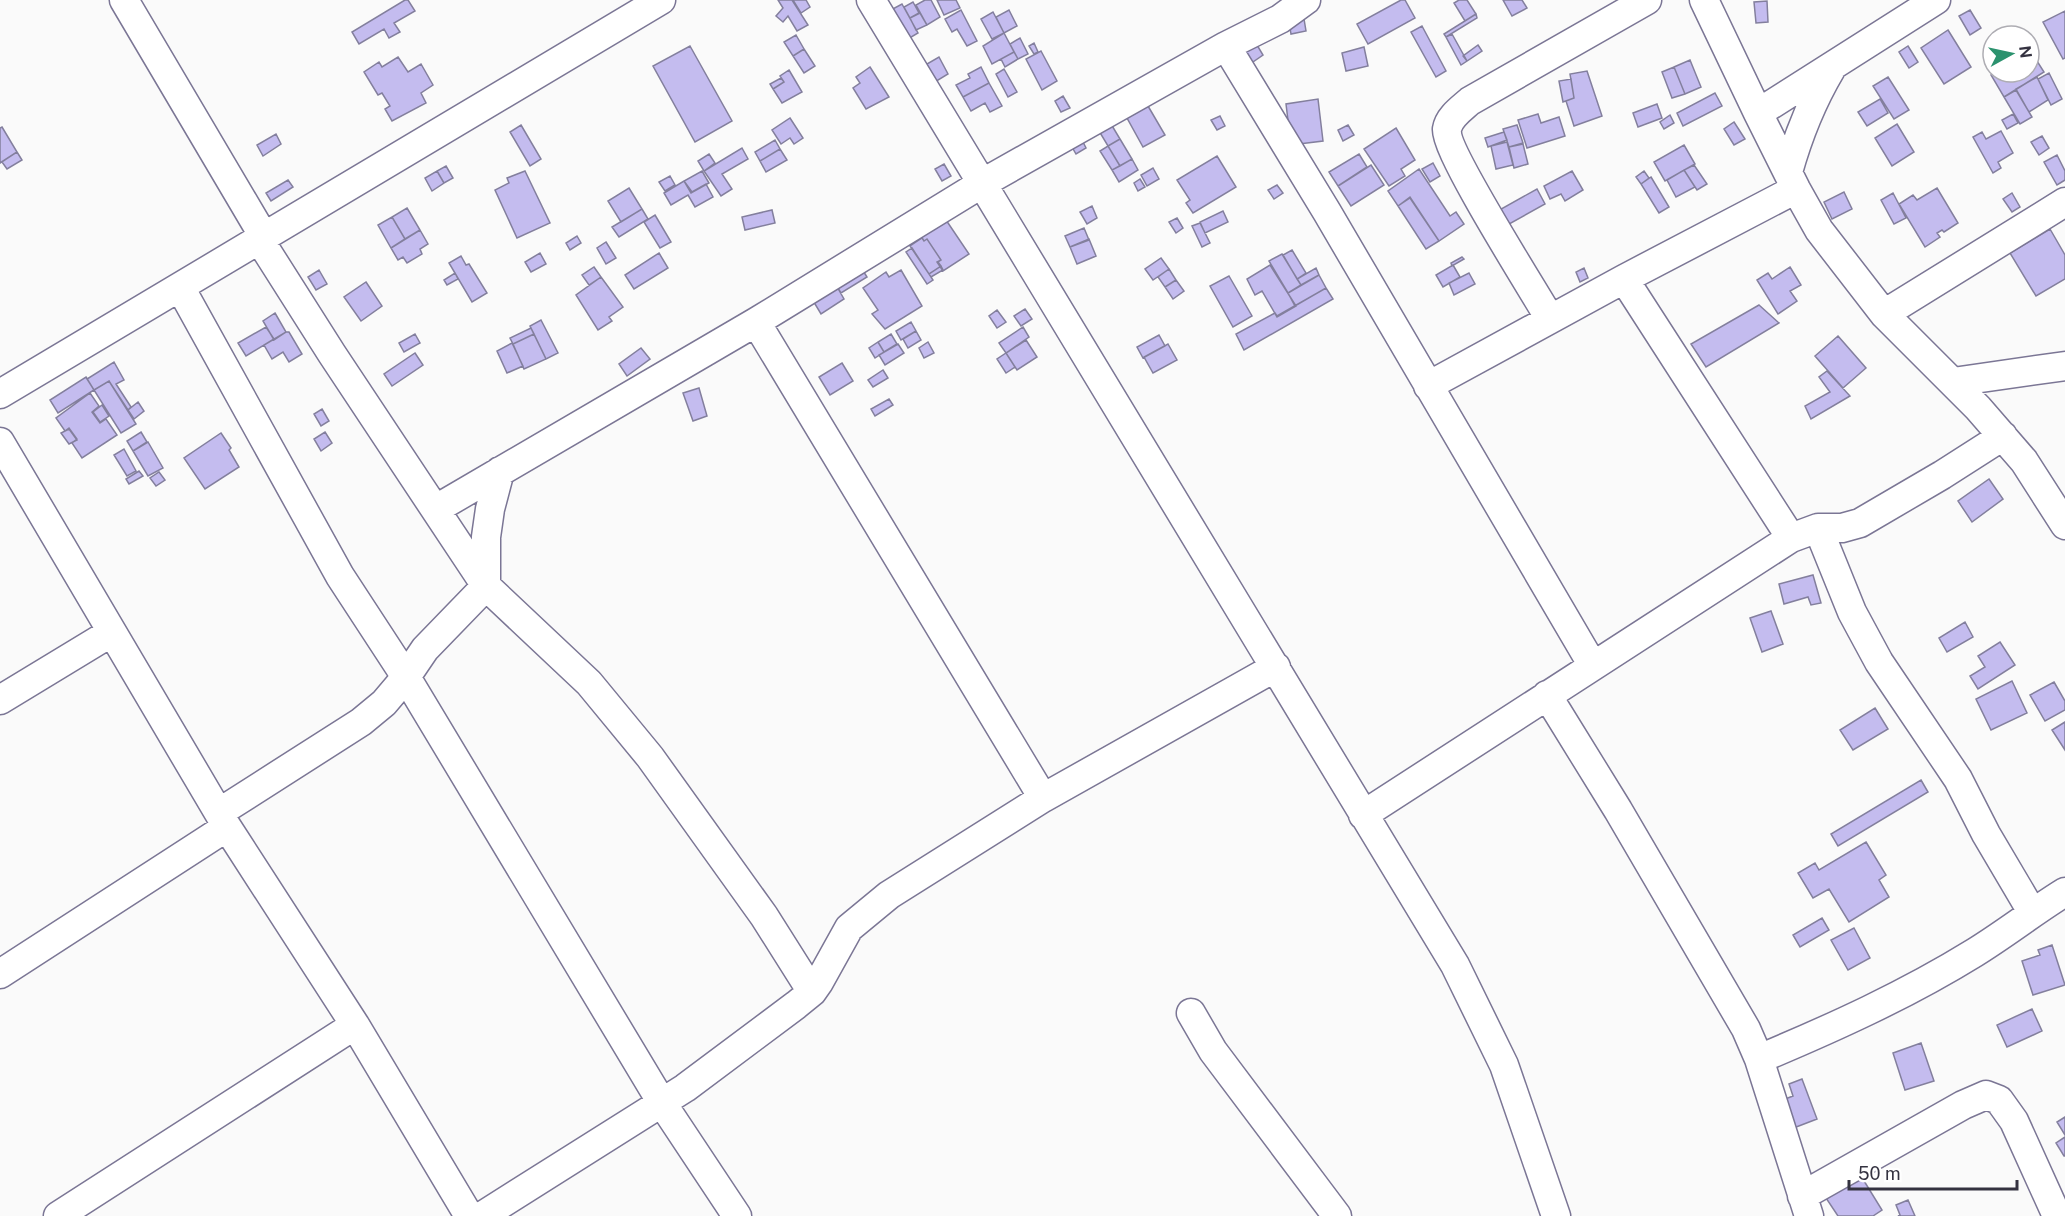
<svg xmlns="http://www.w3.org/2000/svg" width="2065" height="1216" font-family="'Public Sans',sans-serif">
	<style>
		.building { fill: #c4bcef; stroke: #837f9d; stroke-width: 1.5 }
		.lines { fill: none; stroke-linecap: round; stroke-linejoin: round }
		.minor-casing { stroke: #7b7695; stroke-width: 31 }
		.minor { stroke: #fff; stroke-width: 28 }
	</style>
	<rect width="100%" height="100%" fill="#fafafa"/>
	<!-- building -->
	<path class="building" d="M405,0H408L415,11L394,23L400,32L389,38L384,29L359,44L352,32Z
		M778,0H792L808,25L797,31L788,16L783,22L776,16L783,8Z
		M793,0H806L810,7L801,13Z
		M925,0H931L940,17L927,25L916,5Z
		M937,0H956L960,8L944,15Z
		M1401,0H1405L1415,18L1368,44L1357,24Z
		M1459,0H1467L1476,14L1465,21L1454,3Z
		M1503,0H1522L1527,8L1512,16Z
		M1767,1L1768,22L1756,23L1754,2Z
		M913,2L919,13L910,18L904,7Z
		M902,4L918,33L903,42L887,12Z
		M961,10L977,41L967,46L957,29L952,32L945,19Z
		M1009,10L1017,26L1004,33L996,17Z
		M1970,10L1981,28L1970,35L1959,16Z
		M2065,11V58L2063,59L2043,22Z
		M993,12L1004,33L992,39L981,19Z
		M920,13L927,25L916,30L910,18Z
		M1476,14L1477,18L1446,37L1444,34Z
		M1304,19L1306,31L1291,34L1289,22Z
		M1422,26L1446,71L1436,77L1411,32Z
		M1948,30L1971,67L1944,84L1921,48Z
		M1004,33L1014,52L992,64L983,46Z
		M1452,34L1467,61L1461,65L1446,37Z
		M796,35L804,49L793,56L784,42Z
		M1020,38L1028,54L1018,59L1010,44Z
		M1254,40L1263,55L1250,64L1240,48Z
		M1034,43L1038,52L1034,54L1029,46Z
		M1478,45L1482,51L1467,61L1463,56Z
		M690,46L732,121L695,142L653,66Z
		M1908,46L1918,62L1909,68L1899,52Z
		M1364,47L1368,66L1346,71L1342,53Z
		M804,49L815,66L804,73L793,56Z
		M2030,50L2044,72L2004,97L1991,75L1995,72H2029Z
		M1041,51L1057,81L1042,90L1026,59Z
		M1014,52L1018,59L1005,67L1001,59Z
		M398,57L408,72L421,64L433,85L421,93L426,103L392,121L385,109L390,106L382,93L378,95L364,72L379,62L382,67Z
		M939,57L948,74L930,85L920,68Z
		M1690,60L1701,87L1685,94L1674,67Z
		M870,67L889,97L866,109L853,88L860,83L856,77Z
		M981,67L989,83L963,97L956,85L970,78L968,74Z
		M1674,67L1685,94L1672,98L1662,72Z
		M1004,69L1017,92L1008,97L996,74Z
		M789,70L802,92L782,103L773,89L784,82L780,76Z
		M1587,71L1602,116L1574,126L1566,101L1574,98L1570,74Z
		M2049,73L2062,99L2051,105L2038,79Z
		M1888,77L1909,110L1894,119L1873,86Z
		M2037,77L2048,100L2029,112L2016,89Z
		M781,78L784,82L773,89L770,84Z
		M1571,79L1574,98L1563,102L1559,81Z
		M989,83L1002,106L990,112L985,103L971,111L963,97Z
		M2016,90L2032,117L2020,124L2004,97Z
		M1715,93L1722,106L1683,126L1677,113Z
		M1063,96L1070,108L1061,112L1055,101Z
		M1318,99L1323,141L1291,145L1286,104Z
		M1880,99L1888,113L1867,126L1858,112Z
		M1657,104L1662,118L1638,127L1633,113Z
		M1148,106L1165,135L1143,147L1127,118Z
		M1538,114L1541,123L1559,117L1565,136L1527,148L1518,120Z
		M2013,114L2018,123L2007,129L2002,120Z
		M1670,115L1674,123L1664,129L1660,122Z
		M1220,116L1225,126L1217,130L1211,120Z
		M790,118L803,138L794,144L790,138L781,144L772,130Z
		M1734,122L1745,139L1734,145L1724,129Z
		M1111,124L1120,139L1108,146L1099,131Z
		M1897,124L1914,152L1892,166L1875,138Z
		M521,125L541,159L530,166L510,132Z
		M1348,125L1354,135L1343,141L1338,130Z
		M1517,125L1523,143L1509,147L1503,129Z
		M2,127L17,152L0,163V128Z
		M1396,128L1415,160L1401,169L1405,176L1389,186L1364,149Z
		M2001,131L2013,153L1998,162L2001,168L1993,173L1973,137L1982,132L1986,139Z
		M1504,132L1507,140L1488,147L1485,138Z
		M276,134L281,144L263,156L257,145Z
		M1079,134L1086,148L1076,154L1068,140Z
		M2042,136L2049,148L2039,155L2031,142Z
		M1120,139L1132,159L1120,166L1108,146Z
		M775,140L780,149L760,161L755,152Z
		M1507,142L1513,165L1496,169L1491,146Z
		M1523,144L1528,164L1514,168L1509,147Z
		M1684,145L1695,164L1665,181L1654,162Z
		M1108,146L1120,166L1112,170L1100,151Z
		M742,148L748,159L722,174L732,189L721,196L704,171Z
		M780,149L787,160L766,172L760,161Z
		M17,152L22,160L7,169L2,162Z
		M709,154L715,163L704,171L698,161Z
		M1359,154L1367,167L1338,186L1329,172Z
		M2057,155L2065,171V180L2057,185L2044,162Z
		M1217,156L1236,187L1193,213L1186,203L1190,200L1177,180Z
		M1132,159L1138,170L1119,182L1112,170Z
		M1433,163L1440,176L1430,182L1422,169Z
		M944,164L951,176L942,181L935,169Z
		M1371,165L1384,185L1351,206L1338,186Z
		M1694,165L1707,184L1697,190L1684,170Z
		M446,166L453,178L444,183L437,171Z
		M1153,168L1159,179L1147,186L1141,175Z
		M1419,169L1450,216L1456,212L1464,224L1439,241L1410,197L1398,206L1388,191Z
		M1684,170L1695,187L1676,197L1667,180Z
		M437,171L444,183L432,191L425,178Z
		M525,171L550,223L517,238L495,190L509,183L507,178Z
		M702,171L709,183L691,193L684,181Z
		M1572,171L1583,190L1565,201L1561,194L1550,199L1544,186Z
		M1644,171L1649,178L1641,184L1636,177Z
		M670,176L675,185L665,191L659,182Z
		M1651,177L1669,207L1659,213L1641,184Z
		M1140,179L1145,187L1138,191L1134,183Z
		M288,180L293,187L271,201L266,193Z
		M684,181L692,192L706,184L713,197L695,207L688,195L671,205L664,193Z
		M1277,185L1283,193L1274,199L1268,190Z
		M629,188L642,209L621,222L608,201Z
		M1937,188L1958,223L1944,232L1942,230L1937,233L1940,237L1925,247L1899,204L1913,195L1917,200Z
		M1537,189L1545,204L1502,228L1494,213Z
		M1844,192L1852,209L1832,219L1824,202Z
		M1893,193L1906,218L1894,224L1881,200Z
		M2012,193L2020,207L2012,212L2003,199Z
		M1410,198L1439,241L1426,249L1398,206Z
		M1092,206L1097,218L1087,224L1080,212Z
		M407,208L420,230L405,239L392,217Z
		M642,209L648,219L619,237L612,227Z
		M772,210L775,223L745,230L742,217Z
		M1223,211L1228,222L1205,233L1200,222Z
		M655,215L671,242L660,248L644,222Z
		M392,217L405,239L391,248L378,225Z
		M944,217L969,254L943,271L937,262L941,260L927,239L924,241L919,233Z
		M1177,218L1183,228L1176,233L1169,222Z
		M1200,223L1210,243L1202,247L1192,226Z
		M1084,228L1089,240L1070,247L1065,236Z
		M2050,229L2065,255V279L2036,296L2010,253Z
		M420,230L428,244L420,249L422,254L407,263L403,257L398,260L391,248Z
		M577,236L581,243L570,250L566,243Z
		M922,238L924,241L927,239L941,260L938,262L941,266L929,274L910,246Z
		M1089,239L1096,256L1077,264L1070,247Z
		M606,242L616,258L606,264L597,248Z
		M912,248L933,280L927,284L906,252Z
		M1292,250L1306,273L1297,279L1283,255Z
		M540,253L546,264L531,272L525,262Z
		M659,253L668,268L634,289L625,275Z
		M1282,254L1301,285L1288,293L1269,261Z
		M461,256L466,265L469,264L487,293L472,302L449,263Z
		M1462,257L1464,259L1452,266L1451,263Z
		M1161,258L1169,269L1153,280L1145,269Z
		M1270,265L1296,306L1277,317L1262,291L1255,295L1247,279Z
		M1453,265L1460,277L1443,287L1436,275Z
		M941,266L943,270L931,277L929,274Z
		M594,267L601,277L589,285L582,275Z
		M1790,267L1801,285L1790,291L1797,301L1778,314L1757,280L1768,273L1772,279Z
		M1316,268L1319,275L1301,285L1297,279Z
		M1584,268L1588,278L1580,282L1576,272Z
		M862,269L867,277L841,293L836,285Z
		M1169,269L1176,280L1165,287L1158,277Z
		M319,270L327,284L316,290L308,277Z
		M901,270L922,306L885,329L872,314L878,310L863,288L886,272L889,277Z
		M455,273L458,279L447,285L444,280Z
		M1469,273L1475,284L1454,295L1449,283Z
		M1319,275L1326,288L1295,306L1288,293Z
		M1229,276L1252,316L1233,327L1210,286Z
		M601,277L623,307L609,317L612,321L598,330L576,295Z
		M1176,280L1184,291L1173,299L1165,287Z
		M366,282L382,306L361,321L344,297Z
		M836,285L844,299L821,314L812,299Z
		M1326,288L1333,299L1244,350L1236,334L1275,313L1277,316Z
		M1759,305L1779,323L1706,367L1691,344Z
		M1025,309L1032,319L1021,326L1014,316Z
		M997,310L1006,322L997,328L989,316Z
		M275,313L286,332L274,340L263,321Z
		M541,320L558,353L546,359L530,326Z
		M911,322L916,331L901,340L896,331Z
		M266,327L274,339L246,356L238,343Z
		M1023,327L1029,337L1006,353L999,343Z
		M531,328L534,334L513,344L510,338Z
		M916,331L921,340L908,348L903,339Z
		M286,332H289L302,354L289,362L283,352L272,359L264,345Z
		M415,334L420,343L404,352L399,343Z
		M534,334L546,359L524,369L513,344Z
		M891,334L897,344L884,352L878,342Z
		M1159,335L1165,346L1143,358L1137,347Z
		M1838,336L1866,368L1843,388L1815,356Z
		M1026,340L1037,357L1017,370L1006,353Z
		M878,342L884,352L875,358L869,348Z
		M928,342L934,353L924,358L919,348Z
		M512,343L523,366L507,373L497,351Z
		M898,344L904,353L885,365L879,355Z
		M1168,344L1177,360L1153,373L1144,357Z
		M641,348L650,359L627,376L619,364Z
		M415,353L423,365L392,386L384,374Z
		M1006,353L1015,367L1006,373L997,359Z
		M114,362L124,380L116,384L131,407L128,410L109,381L94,390L87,379Z
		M842,363L853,381L830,395L819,377Z
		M883,370L888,378L873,387L868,380Z
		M1827,371L1850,396L1811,419L1805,406L1830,392L1819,377Z
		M86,377L94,390L58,413L50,400Z
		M109,381L136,424L121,433L94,390Z
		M699,388L707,416L693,421L683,393Z
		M90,393L99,406L92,412L100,423L106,419L117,435L82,458L72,443L77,439L69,428L65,431L56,418Z
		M889,399L893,405L875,416L871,409Z
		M138,402L144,411L134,419L128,410Z
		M102,405L109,416L100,422L93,412Z
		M322,409L329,421L321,426L314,414Z
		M69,429L77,440L69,444L61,433Z
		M141,432L147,442L133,451L127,441Z
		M325,432L332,443L321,451L314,439Z
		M221,433L231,448L229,450L239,467L205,489L184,458Z
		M148,442L163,468L148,476L133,451Z
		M124,449L136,471L127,476L114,455Z
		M139,471L143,476L129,484L126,479Z
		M159,472L165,480L156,486L150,478Z
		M1989,479L2003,499L1972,522L1958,501Z
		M1813,575L1821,603L1811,605L1808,597L1784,604L1779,584Z
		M1771,611L1783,644L1762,652L1750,618Z
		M1965,622L1973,637L1947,652L1939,638Z
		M2000,642L2015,665L1978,689L1970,676L1985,667L1978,656Z
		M2012,681L2027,713L1991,730L1976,699Z
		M2054,682L2065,701V710L2045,721L2030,695Z
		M1875,708L1888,729L1853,750L1840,730Z
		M2065,722V750L2052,730Z
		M1921,780L1928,792L1838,846L1831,834Z
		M1866,842L1886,875L1879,880L1889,897L1849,922L1829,889L1813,898L1798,873L1815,863L1819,870Z
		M1822,918L1829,930L1800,947L1793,935Z
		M1854,928L1870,958L1848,970L1831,940Z
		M2052,945L2065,985L2033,995L2022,961L2040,955L2038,950Z
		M2032,1009L2042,1031L2007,1047L1997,1025Z
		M1921,1043L1934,1081L1905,1090L1893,1053Z
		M1802,1079L1817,1119L1791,1129L1780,1101L1793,1096L1789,1084Z
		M2065,1117V1135L2057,1122Z
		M2065,1137V1156H2064L2056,1143Z
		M1861,1176L1882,1210L1873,1216H1838L1826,1198Z
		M1908,1200L1915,1216H1898L1900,1215L1896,1205Z"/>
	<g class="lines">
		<defs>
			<path id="minor" d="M124,0L264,237
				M871,0L1455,965L1504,1065L1556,1216
				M1704,0L1758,113L1796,189L1819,230L1884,314L1978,408L2024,461L2065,525
				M1226,46L1327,212L1593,666
				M1758,113L1936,0
				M1788,172C1798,136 1812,101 1831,69
				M1624,279L1791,538
				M180,287L340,576L406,677L662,1103L737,1216
				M1884,314L2065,202
				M1550,319C1534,291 1444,150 1447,129C1449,117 1461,109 1470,101L1647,0
				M756,322L1043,798
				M1953,382L2065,366
				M1428,386L1624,279L1796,189
				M0,394L661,0
				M0,442L227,827L355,1025L469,1216
				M500,471L490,509L486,537V586L589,683L650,757L764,916L812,992
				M436,509L756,322L981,184L1226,46L1280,19L1306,0
				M1818,528L1852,612L1879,662L1958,779L1986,834L2032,912
				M1547,695L1618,810L1746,1029L1759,1059L1809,1216
				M0,700L112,632
				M220,812L361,722L384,703L406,677L425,649L486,586L332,354L259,239
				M1363,815L1791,538L1818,528H1842L1860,523L1942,475L2003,436
				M0,974L227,827
				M1191,1013L1213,1051L1337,1216
				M1759,1059C1833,1028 1906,995 1974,953C2005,934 2034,911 2065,892
				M1802,1196L1963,1105L1986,1095L1999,1100L2014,1121L2057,1216
				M58,1216L355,1025
				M482,1216L685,1088L796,1005L812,992L819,982L849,928L889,895L1043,798L1276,667"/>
		</defs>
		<!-- minor casing -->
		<use href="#minor" class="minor-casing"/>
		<!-- minor -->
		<use href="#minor" class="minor"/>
	</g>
	<!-- north arrow -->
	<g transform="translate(2011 54) rotate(82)"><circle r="28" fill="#ffffff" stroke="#aeadb3" stroke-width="1.5"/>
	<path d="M0-4.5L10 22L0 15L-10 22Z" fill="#2b926e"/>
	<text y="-9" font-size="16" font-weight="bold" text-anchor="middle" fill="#343240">N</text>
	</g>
	<!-- scale -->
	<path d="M1849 1180v9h168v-9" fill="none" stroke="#343240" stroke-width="3"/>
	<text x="1858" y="1180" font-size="18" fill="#343240" stroke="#ffffff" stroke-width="4.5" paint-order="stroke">50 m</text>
</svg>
